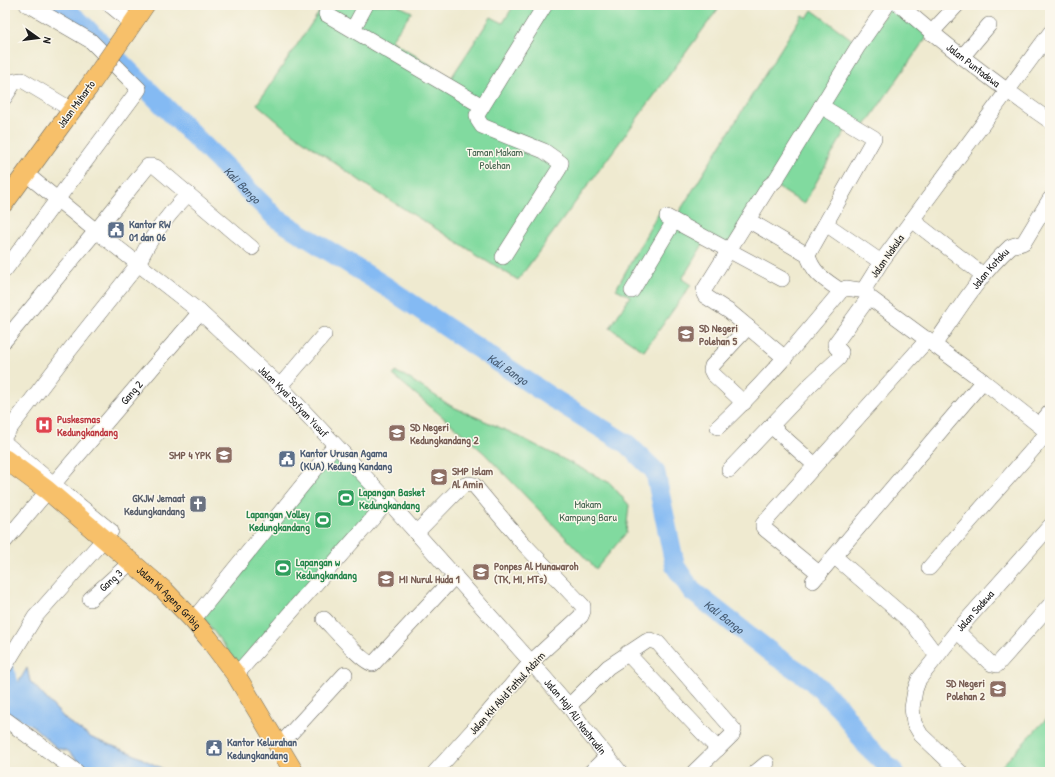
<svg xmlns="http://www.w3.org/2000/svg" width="1055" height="777" font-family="'Patrick Hand',sans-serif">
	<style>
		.green { fill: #81da9f; stroke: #4e7b5e }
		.water { fill: #84baf3; stroke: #506b88 }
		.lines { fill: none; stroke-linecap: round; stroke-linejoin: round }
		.river { stroke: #84baf3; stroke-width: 20 }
		.minor-casing { stroke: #66645b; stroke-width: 16 }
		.major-casing { stroke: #66645b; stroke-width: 20 }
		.minor { stroke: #fff; stroke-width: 15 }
		.major { stroke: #f7c06b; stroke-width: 19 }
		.major-bridge-casing { stroke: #66645b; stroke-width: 20; stroke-linecap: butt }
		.major-bridge { stroke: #f7c06b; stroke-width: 19 }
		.labels { text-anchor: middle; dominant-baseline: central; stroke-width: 3; stroke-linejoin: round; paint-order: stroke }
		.street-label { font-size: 11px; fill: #1c1c1c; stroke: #fbf7ec }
		.park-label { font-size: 11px; fill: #3f5e4a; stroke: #fbf7ec }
		.service-label { font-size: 11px; font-weight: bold; fill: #4e5e75; stroke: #fbf7ec; text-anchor: start }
		.education-label { font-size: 11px; font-weight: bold; fill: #785e54; stroke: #fbf7ec; text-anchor: start }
		.health-label { font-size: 11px; font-weight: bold; fill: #be3a42; stroke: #fbf7ec; text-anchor: start }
		.leisure-label { font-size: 11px; font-weight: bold; fill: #27864d; stroke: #fbf7ec; text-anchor: start }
		.worship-label { font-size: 11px; font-weight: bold; fill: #5b616d; stroke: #fbf7ec; text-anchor: end }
		.water-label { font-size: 12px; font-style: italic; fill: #465b72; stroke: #fbf7ec }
	</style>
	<rect width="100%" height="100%" fill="#fbf7ec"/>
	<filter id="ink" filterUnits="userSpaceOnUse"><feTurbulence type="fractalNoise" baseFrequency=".025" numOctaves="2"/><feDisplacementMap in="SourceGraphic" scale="8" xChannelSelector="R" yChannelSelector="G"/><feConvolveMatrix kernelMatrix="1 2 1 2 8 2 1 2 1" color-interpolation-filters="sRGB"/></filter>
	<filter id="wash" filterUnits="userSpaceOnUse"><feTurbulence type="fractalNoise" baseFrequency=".012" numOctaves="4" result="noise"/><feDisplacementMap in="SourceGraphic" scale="16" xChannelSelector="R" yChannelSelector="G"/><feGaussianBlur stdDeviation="0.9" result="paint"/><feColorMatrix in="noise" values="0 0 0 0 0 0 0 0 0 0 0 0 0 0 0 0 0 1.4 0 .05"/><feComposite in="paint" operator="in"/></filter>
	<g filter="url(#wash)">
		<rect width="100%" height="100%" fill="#efead0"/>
		<!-- green -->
		<path class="green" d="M324,5H397L412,12L391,40L451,78L491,17L503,23L514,5H721L518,280L369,187L284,127L257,104Z
			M892,5L928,35L862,130L849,124L804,204L769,182L728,245L708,236L682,279L691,285L644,351L610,328L630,296L616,289L660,210L676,217L802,15L807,18L812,10L861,46Z
			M396,372L405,376L451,406L512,433L610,483L629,505L626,533L596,569L484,453L457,429L393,375Z
			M336,454L381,503L238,664L202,616Z
			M1050,715V772H998L997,771Z"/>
		<!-- water -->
		<path class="water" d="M27,668L30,681L67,721L92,738L131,753L161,768L167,772H90L68,751L57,748L26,720L5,713V705Z"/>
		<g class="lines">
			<!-- river -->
			<g class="river">
				<path id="s1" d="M59,5L78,20L276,218L385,286L549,396L627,444L655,471L675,566L692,591L774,655L810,679L840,708L866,745L894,772"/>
				<path d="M5,672C10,690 15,702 30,714"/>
			</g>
		</g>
	</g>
	<g filter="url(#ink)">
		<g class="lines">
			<defs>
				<g id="minor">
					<path d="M110,5L132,23"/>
					<path id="s2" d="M900,5C947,47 998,85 1050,121"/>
					<path d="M326,14L482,106"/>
					<path d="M353,29L366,5"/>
					<path d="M931,33L957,5"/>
					<path d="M1050,33L881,262L866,286V291L869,297L983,381L1050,434"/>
					<path d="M962,57L989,25"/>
					<path d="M5,97L15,81L22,80L72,110"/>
					<path id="s3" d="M25,173L96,231L200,312L280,386L388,501L531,662L569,706L584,728L620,772"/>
					<path d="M667,217L782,279"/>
					<path d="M748,220L804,253H809L874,138L821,106"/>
					<path d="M912,220L983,275"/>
					<path d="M826,224L881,262"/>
					<path d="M807,253C813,274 824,279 841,291"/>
					<path d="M503,257L559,169L561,163L544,151L482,126L478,120L477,115L545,5"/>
					<path d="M5,270L139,89L91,41L31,6L27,5"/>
					<path d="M632,291L674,221"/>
					<path d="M5,340L96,231L148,166H153L156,167L252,248"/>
					<path id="s4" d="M934,345C958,311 979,275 1010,247C1014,244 1020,245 1024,242L1050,199"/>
					<path d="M785,358L730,312L705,296L704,294V290L769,186L775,181L857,48L887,5"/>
					<path d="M280,386L324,335"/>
					<path d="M744,403L713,374L711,370L712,366L748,327"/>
					<path d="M1039,425L1050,412"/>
					<path d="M771,426L815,465"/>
					<path d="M718,427C763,385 802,338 841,291L846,288L866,291"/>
					<path d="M5,435L65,356L139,263C148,239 170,213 188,194"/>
					<path d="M5,443L64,493L111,531L35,617L5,666"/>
					<path d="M729,470L811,384L839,358L841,352L836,347L835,344L869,297"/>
					<path d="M416,533L462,486L468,484L474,485L521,541L583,606V611L581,616L531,662L481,721L435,772"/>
					<path id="s5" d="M5,541L200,312"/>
					<path d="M835,557L913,624L937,656"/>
					<path d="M929,568L1048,432"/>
					<path d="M820,574L766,530L763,527V524L928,339"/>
					<path d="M813,581L983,381"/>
					<path id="s6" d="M90,599L131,562"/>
					<path d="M324,619C333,628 363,663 373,664L455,576"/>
					<path d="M193,620L335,445"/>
					<path d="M957,631L989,662L992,664L997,665L1050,605"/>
					<path d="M627,653L718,749"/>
					<path d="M236,675L388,501"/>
					<path d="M569,706L608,667L647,641L650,640L658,643L734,730L732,735L694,772"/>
					<path d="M5,719L77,772"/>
					<path d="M279,746L345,674"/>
					<path d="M591,772L607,756"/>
					<path d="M756,772L767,763"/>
					<path id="s7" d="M960,772L921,735L914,723L912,708L915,690L919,679L957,631L1050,526"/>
				</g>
				<g id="major">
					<path d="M128,30L145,5"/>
					<path d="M5,202L88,88"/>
					<path id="s8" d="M5,459L47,490L164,590L193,620L209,639L236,675L294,772"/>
				</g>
			</defs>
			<!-- minor casing -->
			<use href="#minor" class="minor-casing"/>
			<!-- major casing -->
			<use href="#major" class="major-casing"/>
			<!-- minor -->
			<use href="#minor" class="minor"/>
			<!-- major -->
			<use href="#major" class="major"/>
			<defs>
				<path id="major-bridge" d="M88,88L128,30"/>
			</defs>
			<!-- major-bridge casing -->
			<use href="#major-bridge" class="major-bridge-casing"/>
			<!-- major-bridge -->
			<use href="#major-bridge" class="major-bridge"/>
		</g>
	</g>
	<!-- icons -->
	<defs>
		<symbol id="civic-square" viewBox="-11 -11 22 22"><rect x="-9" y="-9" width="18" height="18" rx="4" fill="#5c6f8a" stroke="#fbf7ec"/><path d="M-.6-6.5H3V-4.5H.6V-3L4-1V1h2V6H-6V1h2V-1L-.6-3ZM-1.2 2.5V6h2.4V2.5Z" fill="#fff"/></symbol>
		<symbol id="school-square" viewBox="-11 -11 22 22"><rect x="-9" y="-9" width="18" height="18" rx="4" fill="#8d6e63" stroke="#fbf7ec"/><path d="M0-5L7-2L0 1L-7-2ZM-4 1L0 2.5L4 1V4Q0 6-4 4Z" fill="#fff"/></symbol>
		<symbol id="hospital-square" viewBox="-11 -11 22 22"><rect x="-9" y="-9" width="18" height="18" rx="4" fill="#e0444e" stroke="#fbf7ec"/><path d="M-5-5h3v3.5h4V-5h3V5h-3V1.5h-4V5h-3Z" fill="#fff"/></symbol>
		<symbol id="stadium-square" viewBox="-11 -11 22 22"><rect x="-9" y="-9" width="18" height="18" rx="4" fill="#2e9e5b" stroke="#fbf7ec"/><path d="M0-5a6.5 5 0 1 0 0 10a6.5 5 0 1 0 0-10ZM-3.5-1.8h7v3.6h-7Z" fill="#fff"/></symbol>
		<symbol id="church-square" viewBox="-11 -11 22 22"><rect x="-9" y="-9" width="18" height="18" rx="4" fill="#6b7280" stroke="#fbf7ec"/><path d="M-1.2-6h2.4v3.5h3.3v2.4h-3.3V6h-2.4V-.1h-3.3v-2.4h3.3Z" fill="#fff"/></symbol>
	</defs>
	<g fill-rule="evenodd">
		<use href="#civic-square" x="106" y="220" width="20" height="20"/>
		<use href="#school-square" x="676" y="324" width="20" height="20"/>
		<use href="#hospital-square" x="34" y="415" width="20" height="20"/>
		<use href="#school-square" x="387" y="423" width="20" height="20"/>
		<use href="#school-square" x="214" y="445" width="20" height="20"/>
		<use href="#civic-square" x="277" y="449" width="20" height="20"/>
		<use href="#school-square" x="429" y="467" width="20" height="20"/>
		<use href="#stadium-square" x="336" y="488" width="20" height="20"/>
		<use href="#church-square" x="188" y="494" width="20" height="20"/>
		<use href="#stadium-square" x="313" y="510" width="20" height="20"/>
		<use href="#stadium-square" x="273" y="558" width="20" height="20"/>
		<use href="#school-square" x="471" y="562" width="20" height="20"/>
		<use href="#school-square" x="376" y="569" width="20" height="20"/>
		<use href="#school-square" x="988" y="679" width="20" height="20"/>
		<use href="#civic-square" x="204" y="738" width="20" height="20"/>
	</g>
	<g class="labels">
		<!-- street labels -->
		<g class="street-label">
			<text stroke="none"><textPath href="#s2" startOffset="95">Jalan Puntadewa</textPath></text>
			<text transform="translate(76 104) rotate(-54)">Jalan Muharto</text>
			<text transform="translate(887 256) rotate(-55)">Jalan Nakula</text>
			<text stroke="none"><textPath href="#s4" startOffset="95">Jalan Kotaku</textPath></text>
			<text stroke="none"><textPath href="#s5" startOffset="195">Gang 2</textPath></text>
			<text stroke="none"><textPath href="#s3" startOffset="353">Jalan Kyai Sofyan Yusuf</textPath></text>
			<text stroke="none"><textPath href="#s6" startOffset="28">Gang 3</textPath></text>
			<text stroke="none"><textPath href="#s8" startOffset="215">Jalan Ki Ageng Gribig</textPath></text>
			<text stroke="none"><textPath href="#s7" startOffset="201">Jalan Sadewa</textPath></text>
			<text transform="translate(507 693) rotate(-48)">Jalan KH Abid Fathul Adzim</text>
			<text stroke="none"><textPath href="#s3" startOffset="776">Jalan Haji Ali Nashrudin</textPath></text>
		</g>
		<!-- park labels -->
		<g class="park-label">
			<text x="495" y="152">Taman Makam<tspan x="495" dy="13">Polehan</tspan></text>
			<text x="588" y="504">Makam<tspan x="588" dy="13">Kampung Baru</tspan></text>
		</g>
		<!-- service labels -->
		<g class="service-label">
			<text x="129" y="224">Kantor RW<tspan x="129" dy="13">01 dan 06</tspan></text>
			<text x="300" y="453">Kantor Urusan Agama<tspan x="300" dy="13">(KUA) Kedung Kandang</tspan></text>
			<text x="227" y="742">Kantor Kelurahan<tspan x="227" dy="13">Kedungkandang</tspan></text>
		</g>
		<!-- education labels -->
		<g class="education-label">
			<text x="699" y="328">SD Negeri<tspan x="699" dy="13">Polehan 5</tspan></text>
			<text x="410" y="427">SD Negeri<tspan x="410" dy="13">Kedungkandang 2</tspan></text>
			<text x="211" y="455" text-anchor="end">SMP 4 YPK</text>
			<text x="452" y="471">SMP Islam<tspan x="452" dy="13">Al Amin</tspan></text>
			<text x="494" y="566">Ponpes Al Munawaroh<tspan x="494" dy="13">(TK, MI, MTs)</tspan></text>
			<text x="399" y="579">MI Nurul Huda 1</text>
			<text x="985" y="683" text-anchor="end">SD Negeri<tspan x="985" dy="13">Polehan 2</tspan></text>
		</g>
		<!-- health labels -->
		<g class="health-label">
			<text x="57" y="419">Puskesmas<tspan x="57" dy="13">Kedungkandang</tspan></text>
		</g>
		<!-- leisure labels -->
		<g class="leisure-label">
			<text x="359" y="492">Lapangan Basket<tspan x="359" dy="13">Kedungkandang</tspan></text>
			<text x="310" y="514" text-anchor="end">Lapangan Volley<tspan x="310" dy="13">Kedungkandang</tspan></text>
			<text x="296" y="562">Lapangan w<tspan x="296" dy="13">Kedungkandang</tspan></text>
		</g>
		<!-- worship labels -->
		<g class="worship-label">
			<text x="185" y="498">GKJW Jemaat<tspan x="185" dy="13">Kedungkandang</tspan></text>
		</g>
		<!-- water labels -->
		<g class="water-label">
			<text stroke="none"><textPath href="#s1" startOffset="257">Kali Bango</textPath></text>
			<text stroke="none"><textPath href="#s1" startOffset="581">Kali Bango</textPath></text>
			<text stroke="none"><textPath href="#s1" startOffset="929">Kali Bango</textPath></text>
		</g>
	</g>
	<!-- margin -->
	<rect width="1055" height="777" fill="none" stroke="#fbf7ec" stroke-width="20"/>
	<!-- north arrow -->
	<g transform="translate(38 38) rotate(104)" stroke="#fbf7ec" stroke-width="3" paint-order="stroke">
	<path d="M0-3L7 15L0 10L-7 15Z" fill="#1c1c1c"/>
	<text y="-6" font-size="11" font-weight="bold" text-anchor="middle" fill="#1c1c1c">N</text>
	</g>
</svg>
